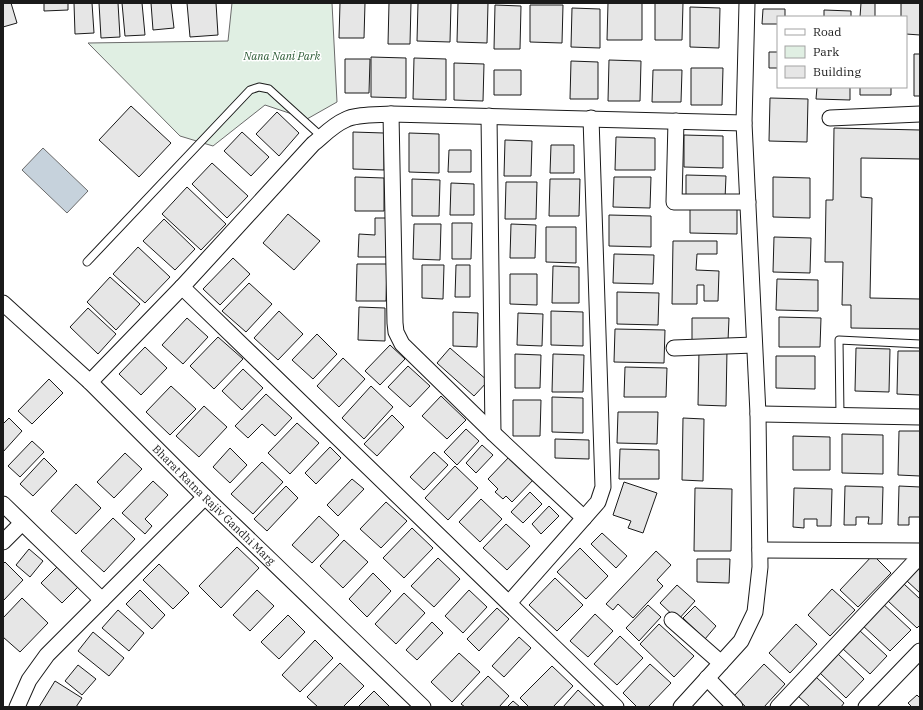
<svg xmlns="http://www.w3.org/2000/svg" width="923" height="710" font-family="'IBM Plex Serif',serif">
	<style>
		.green { fill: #e0efe3; stroke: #6a6a6a }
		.water { fill: #c6d2dc; stroke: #6a6a6a }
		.building { fill: #e6e6e6; stroke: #1a1a1a }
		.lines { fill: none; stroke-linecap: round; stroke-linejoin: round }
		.service-casing { stroke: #1a1a1a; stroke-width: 9 }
		.minor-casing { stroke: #1a1a1a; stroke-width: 17 }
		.service { stroke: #fff; stroke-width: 7 }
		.minor { stroke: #fff; stroke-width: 15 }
		.labels { text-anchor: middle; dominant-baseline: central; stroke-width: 3; stroke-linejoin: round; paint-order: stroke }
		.park-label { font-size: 11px; font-style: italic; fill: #2b5a34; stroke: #fff }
		.street-label { font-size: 11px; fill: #1a1a1a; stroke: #fff }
	</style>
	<rect width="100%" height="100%" fill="#fff"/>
	<!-- green -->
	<path class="green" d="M232,3H332L337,102L307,119L265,105L213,146L180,136L88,43L228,41Z"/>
	<!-- water -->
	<path class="water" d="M43,148L88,191L67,213L22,170Z"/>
	<!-- building -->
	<path class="building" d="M3,3H11L17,23L3,27Z
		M44,3H68V10L44,11Z
		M74,3H92L94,33L75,34Z
		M99,3H118L120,37L101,38Z
		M122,3H142L145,35L125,36Z
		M151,3H171L174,28L153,30Z
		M187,3H216L218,35L190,37Z
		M340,3H365L364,38H339Z
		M389,3H411L410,44H388Z
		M418,3H451L450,42L417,41Z
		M458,3H488L487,43L457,42Z
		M608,3H642V40H607Z
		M655,3H683L682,40H655Z
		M861,3H875V17H860Z
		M901,3H920V35L906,34V17H901Z
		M495,5L521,6L520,49H494Z
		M530,5H563L562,43L530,42Z
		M690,7L720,8L719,48L690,47Z
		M572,8L600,9V48L571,47Z
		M763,9H785V17H778V24H762Z
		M824,10L851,11V17H824Z
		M769,52H778V68H769Z
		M914,54H920V96H914Z
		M371,57L406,58V98L371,97Z
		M414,58L446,59V100L413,99Z
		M345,59H370L369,93H345Z
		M609,60L641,61L640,101H608Z
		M571,61L598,62V99H570Z
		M454,63L484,64L483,101L454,100Z
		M691,68H723L722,105H691Z
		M494,70H521V95H494Z
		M653,70H682L681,102H652Z
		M817,87H850V100L816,99Z
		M860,87H891V95H860Z
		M770,98L808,99L807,142L769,141Z
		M131,106L171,143L139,177L99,140Z
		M277,112L299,133L279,156L256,134Z
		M834,128L920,130V159L861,158V197L872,198L870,298L920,299V329L851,328V305H842L843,262H825L826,200H833Z
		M242,132L269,157L251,176L224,151Z
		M353,132L384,133V170L353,169Z
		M409,133L439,134V173L409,172Z
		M684,135L723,136V168L684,167Z
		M616,137L655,138V170H615Z
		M505,140L532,141L531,176H504Z
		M551,145H574V173H550Z
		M449,150H471V172H448Z
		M212,163L248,196L227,218L192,184Z
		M686,175L726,176L725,199L686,198Z
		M355,177L384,178V211H355Z
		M614,177H651L650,208L613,207Z
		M773,177L810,178V218L773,217Z
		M412,179L440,180L439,216H412Z
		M550,179H580L579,216H549Z
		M506,182H537L536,219H505Z
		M451,183L474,184V215H450Z
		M187,187L226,224L201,250L162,214Z
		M690,207L737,208V234L690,233Z
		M288,214L320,241L294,270L263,243Z
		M609,215L651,216V247L609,246Z
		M375,218H388L387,257H358L359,234L375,235Z
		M164,219L195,249L175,270L143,241Z
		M452,223H472L471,259H452Z
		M414,224H441L440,260L413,259Z
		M511,224L536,225L535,258H510Z
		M546,227H576V263L546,262Z
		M774,237L811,238L810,273L773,272Z
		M673,241H717V254H697L696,270L719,271L718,301H704V285H697V304H672Z
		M138,247L170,277L145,303L113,274Z
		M614,254L654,255L653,284L613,283Z
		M233,258L250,274L220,305L203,289Z
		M357,264H387L386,301H356Z
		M422,265H444L443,299L422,298Z
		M456,265H470V297H455Z
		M553,266L579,267V303H552Z
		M510,274H537V305L510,304Z
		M110,277L140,304L116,330L87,302Z
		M777,279L818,280V311L776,310Z
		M249,283L272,304L246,332L222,311Z
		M617,292L659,293L658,325L617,324Z
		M359,307L385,308V341L358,340Z
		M88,308L116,334L98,354L70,327Z
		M279,311L303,334L278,360L254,338Z
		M551,311L583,312V346L551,345Z
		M453,312L478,313L477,347L453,346Z
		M518,313L543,314L542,346L517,345Z
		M779,317L821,318L820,347H779Z
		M187,318L208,337L183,364L162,345Z
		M692,318H729L728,341H692Z
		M615,329L665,330L664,363L614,362Z
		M317,334L337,354L313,379L292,360Z
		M218,337L243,359L214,389L190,366Z
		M390,345L405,359L380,385L365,371Z
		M145,347L167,368L141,395L119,374Z
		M450,348L488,381L474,396L437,363Z
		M856,348L890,349L889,392L855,391Z
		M699,350H727L726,406L698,405Z
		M898,351H920V395L897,394Z
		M515,354L541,355L540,388H515Z
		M553,354L584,355L583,392H552Z
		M776,356H815V389L776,388Z
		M343,358L365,379L339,407L317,386Z
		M408,366L430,386L410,407L388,387Z
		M625,367L667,368L666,397H624Z
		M243,369L263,388L242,410L222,391Z
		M49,379L63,393L32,424L18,411Z
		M171,386L196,409L170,435L146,412Z
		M371,386L393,407L364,439L342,418Z
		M266,394L292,418L275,436L262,424L248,438L235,426Z
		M441,396L466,420L447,439L422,416Z
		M552,397L583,398V433L552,432Z
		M513,400H541L540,436H513Z
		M204,406L227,427L199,457L176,436Z
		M618,412H658L657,444L617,443Z
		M392,415L404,427L377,456L364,444Z
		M9,418L22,431L3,452V424Z
		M683,418L704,419L703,481L682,480Z
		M297,423L319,443L290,474L268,453Z
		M466,429L479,441L457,465L444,452Z
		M899,431H920V476L898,475Z
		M842,434L883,435V474L842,473Z
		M793,436L830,437V470H793Z
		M555,439L589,440V459L555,458Z
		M32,441L44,452L20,477L8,466Z
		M482,445L493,455L476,473L466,463Z
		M330,447L341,458L316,484L305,473Z
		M230,448L247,465L230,483L213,467Z
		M620,449L659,450V479H619Z
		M434,452L448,465L424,490L410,477Z
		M125,453L142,469L114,498L97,482Z
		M510,456L535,478L512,502L506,496L503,499L495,492L498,489L488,479Z
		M44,458L57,471L33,496L20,484Z
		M262,462L283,482L253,514L231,494Z
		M455,466L478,488L448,520L425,498Z
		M352,479L364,489L338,516L327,505Z
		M153,481L168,495L145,519L152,526L145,534L122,513Z
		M624,482L657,493L643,533L628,528L631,521L613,515Z
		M76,484L101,508L76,534L51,511Z
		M286,486L298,498L267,531L254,519Z
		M845,486L883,487L882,524H868L869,517H856V525H844Z
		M899,486L920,487V517H909V525H898Z
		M695,488L732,489L731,551H694Z
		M794,488L832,489L831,526H817V519H804V528L793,527Z
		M530,492L542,504L523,523L511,512Z
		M481,499L502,519L480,542L459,522Z
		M386,502L407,521L381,548L360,529Z
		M549,506L559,516L541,534L532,524Z
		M319,516L339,535L312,563L292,545Z
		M113,518L135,539L104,572L81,551Z
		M506,524L530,546L507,570L483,548Z
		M412,528L433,548L404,578L383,558Z
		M602,533L627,556L616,568L591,544Z
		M344,540L368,562L343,588L320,566Z
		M237,547L259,568L221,608L199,586Z
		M580,548L608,576L586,599L557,572Z
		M29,549L43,561L30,577L16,565Z
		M656,551L671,565L657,580L663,586L633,618L618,604L613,610L606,604Z
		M873,555L891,573L858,607L840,590Z
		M438,558L460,579L434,607L411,586Z
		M697,559H730L729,583L697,582Z
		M5,562L23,580L3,601V564Z
		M159,564L189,593L173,609L143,580Z
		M57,567L78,587L62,603L41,583Z
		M920,567V593L907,581Z
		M373,573L391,591L367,617L349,599Z
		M555,578L583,605L557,631L529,605Z
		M904,584L920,599V625L917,628L888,601Z
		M677,585L695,601L678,620L660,603Z
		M832,589L855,610L830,636L808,615Z
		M140,590L165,615L152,629L126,604Z
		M257,590L274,606L250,631L233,615Z
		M469,590L487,607L463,633L445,616Z
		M404,593L425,613L396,644L375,624Z
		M22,598L48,623L20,652L3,637V618Z
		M881,602L911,630L890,651L861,624Z
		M648,605L661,617L639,641L626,628Z
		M695,606L716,626L705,639L683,618Z
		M497,608L509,619L479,651L467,639Z
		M118,610L144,633L129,651L102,628Z
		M595,614L613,631L588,657L570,641Z
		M288,615L305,632L279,659L261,642Z
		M432,622L443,633L417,660L406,650Z
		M659,624L694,656L674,677L640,644Z
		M796,624L817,644L790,673L769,653Z
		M859,630L887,656L870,674L842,648Z
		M93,632L124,658L109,676L78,651Z
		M620,636L643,658L617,685L594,664Z
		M519,637L531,648L504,677L492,666Z
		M315,640L333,658L300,692L282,675Z
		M459,653L480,672L452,702L431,682Z
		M837,653L864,679L846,698L819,672Z
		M340,663L364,686L343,707H318L307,697Z
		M650,664L671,683L648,707H637L623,693Z
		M764,664L785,684L764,707H746L734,696Z
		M78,665L96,679L82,695L65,681Z
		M552,666L573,686L553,707H529L520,698Z
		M488,676L509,696L499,707H465L461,704Z
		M816,677L844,703L841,707H810L798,696Z
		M55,681L82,698L76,707H39Z
		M578,690L596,707H563Z
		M374,691L390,707H358Z
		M917,695L920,698V707H912L908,703Z
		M513,701L520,707H507Z"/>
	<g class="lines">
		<defs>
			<path id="service" d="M87,262L250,90L259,87L269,89L322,137
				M840,415L839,340L920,344"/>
			<g id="minor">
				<path d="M391,114L395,323L396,332L402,344L493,433L584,518"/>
				<path d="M489,116L493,433"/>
				<path d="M830,118L920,114"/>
				<path d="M676,121L674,202H748"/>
				<path d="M182,287L616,707"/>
				<path id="s1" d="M3,303L90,382L205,497L423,707"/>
				<path d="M674,348L754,345"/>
				<path d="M90,382L182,287L313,144C323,136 333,125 345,120C355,114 379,115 391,114L744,123"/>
				<path d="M758,414L920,417"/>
				<path d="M3,504L102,600"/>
				<path d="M3,542L22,523"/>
				<path d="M760,550L920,551"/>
				<path d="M509,603L598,502L603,487L591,118"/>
				<path d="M672,620L721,663"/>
				<path d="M707,678L735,707"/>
				<path d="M17,707L29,680L47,655L205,497"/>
				<path d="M681,707L741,641L755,612L760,567L758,414L744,123L747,3"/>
				<path d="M778,707L920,556"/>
				<path d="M866,707L920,651"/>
			</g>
		</defs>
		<!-- service casing -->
		<use href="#service" class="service-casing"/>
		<!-- minor casing -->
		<use href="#minor" class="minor-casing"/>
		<!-- service -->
		<use href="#service" class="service"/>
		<!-- minor -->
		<use href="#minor" class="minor"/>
	</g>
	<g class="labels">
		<!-- park labels -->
		<g class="park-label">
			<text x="282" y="56">Nana Nani Park</text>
		</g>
		<!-- street labels -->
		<g class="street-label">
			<text stroke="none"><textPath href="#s1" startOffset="292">Bharat Ratna Rajiv Gandhi Marg</textPath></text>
		</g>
	</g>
	<!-- border -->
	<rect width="923" height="710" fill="none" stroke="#1a1a1a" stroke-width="8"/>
	<!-- legend -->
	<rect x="777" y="16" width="130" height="72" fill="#ffffff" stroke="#a3a3a3"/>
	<rect x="785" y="29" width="20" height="6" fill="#ffffff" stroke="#a3a3a3"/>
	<text x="813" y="36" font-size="12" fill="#1a1a1a">Road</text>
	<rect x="785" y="46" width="20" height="12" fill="#e0efe3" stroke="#a3a3a3"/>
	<text x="813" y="56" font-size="12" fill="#1a1a1a">Park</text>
	<rect x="785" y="66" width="20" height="12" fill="#e6e6e6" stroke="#a3a3a3"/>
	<text x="813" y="76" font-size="12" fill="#1a1a1a">Building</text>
</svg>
